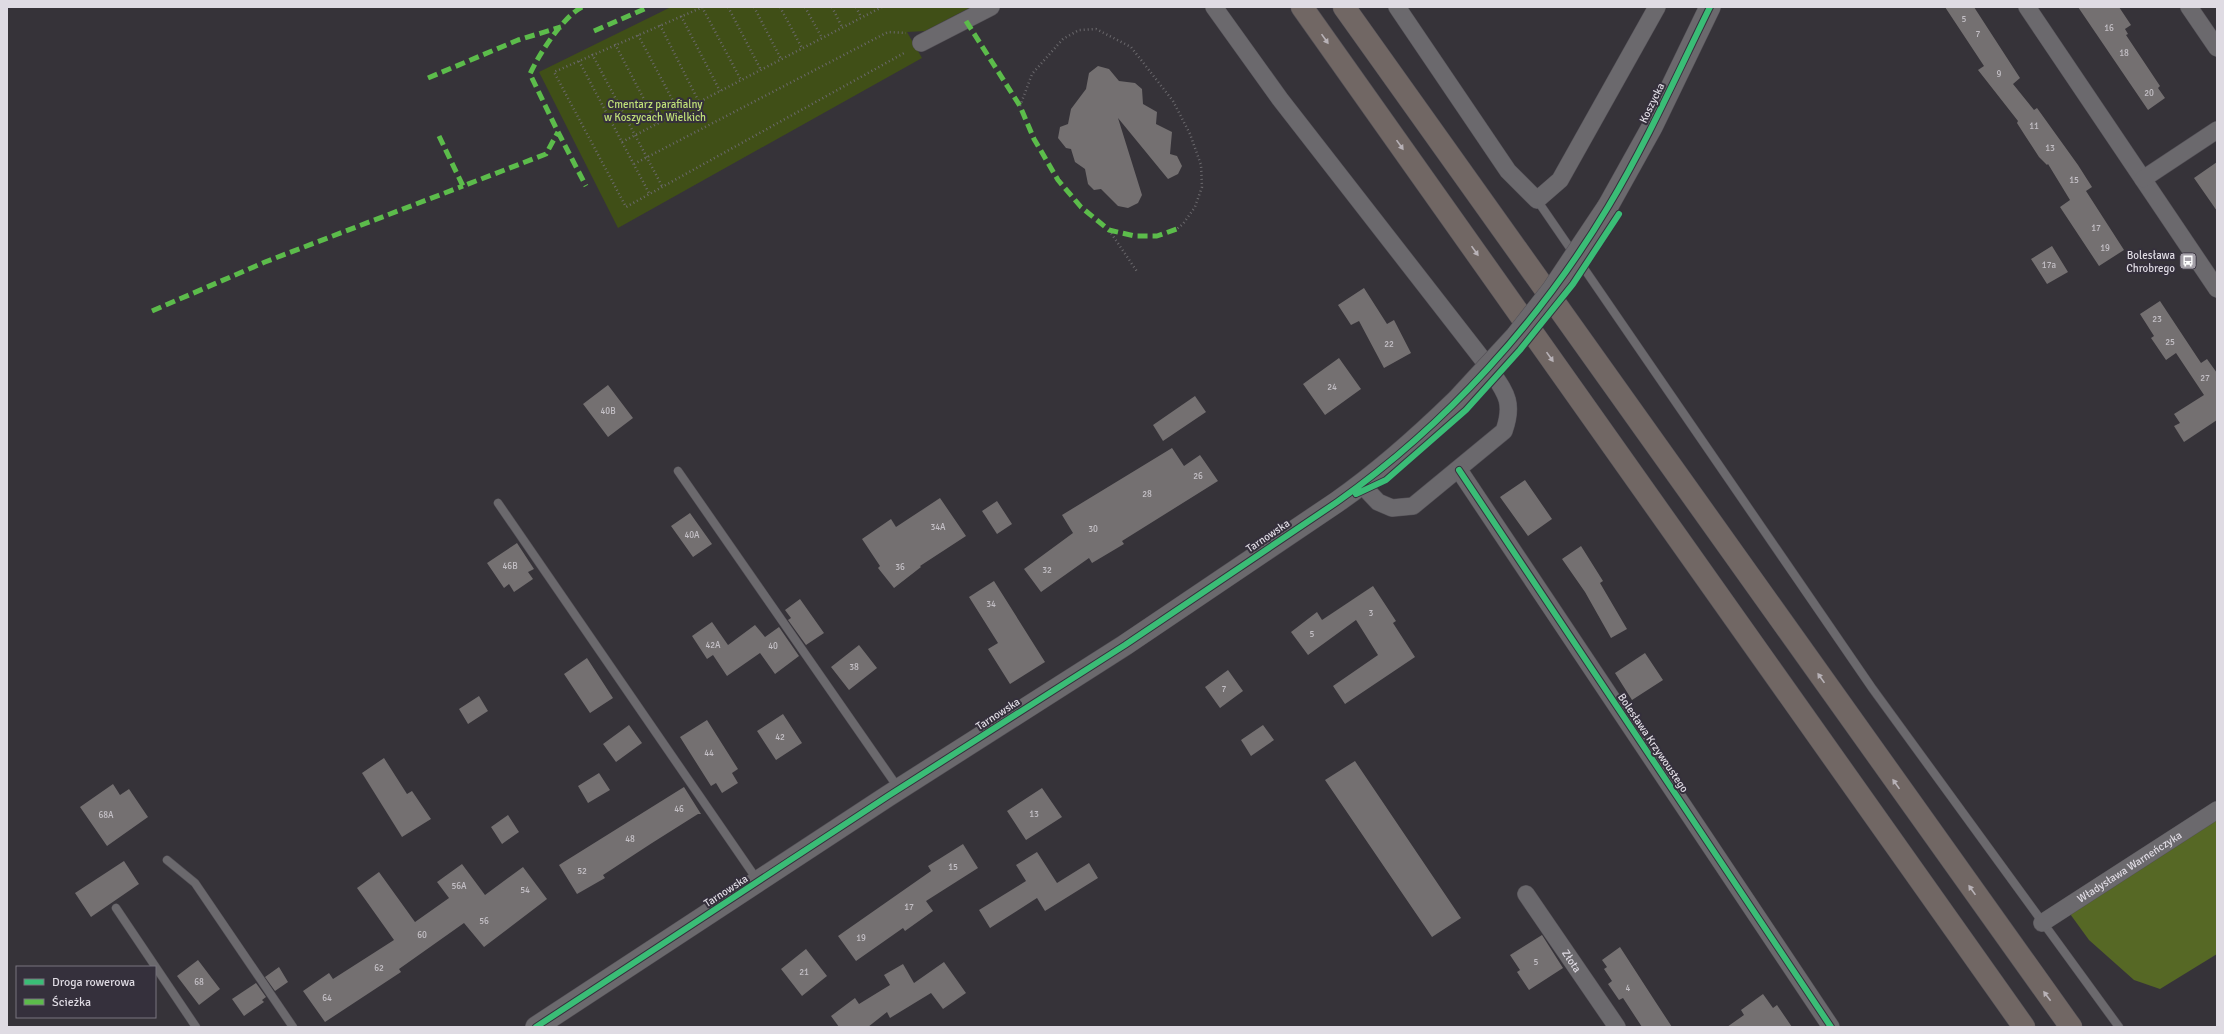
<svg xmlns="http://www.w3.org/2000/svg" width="2224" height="1034" font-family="Signika,sans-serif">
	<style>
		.green { fill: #404f17 }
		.forest { fill: #566825 }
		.building { fill: #747071 }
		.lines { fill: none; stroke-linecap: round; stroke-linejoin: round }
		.service-casing { stroke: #545157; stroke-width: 9 }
		.minor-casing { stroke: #545157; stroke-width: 18 }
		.tertiary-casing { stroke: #545157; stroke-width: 22 }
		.primary-casing { stroke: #545157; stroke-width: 23 }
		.path { stroke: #6b696d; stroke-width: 2.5; stroke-dasharray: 1 3; stroke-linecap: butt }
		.service { stroke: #6b696d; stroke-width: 8 }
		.minor { stroke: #6b696d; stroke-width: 17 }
		.tertiary { stroke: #6b696d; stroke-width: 21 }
		.primary { stroke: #716764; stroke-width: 22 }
		.tertiary-bridge-casing { stroke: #545157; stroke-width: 22; stroke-linecap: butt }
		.tertiary-bridge { stroke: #6b696d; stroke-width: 21 }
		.quiet { stroke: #5cbc4b; stroke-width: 5; stroke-dasharray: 10 5; stroke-linecap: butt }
		.cycleway-casing { stroke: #35303c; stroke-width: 8 }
		.cycleway { stroke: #3abd76; stroke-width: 6 }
		.oneway { fill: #b8b2b7 }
		.labels { text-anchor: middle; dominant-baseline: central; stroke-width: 4; stroke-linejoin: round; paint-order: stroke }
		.number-label { font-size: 9px; fill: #c4c0c6 }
		.street-label { font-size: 11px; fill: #dfdbe3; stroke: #35303c }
		.park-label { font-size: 11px; fill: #bfdf77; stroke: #35303c }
		.poi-label { font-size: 11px; fill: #dfdbe3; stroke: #35303c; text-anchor: end }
	</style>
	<rect width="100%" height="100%" fill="#363339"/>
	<!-- green -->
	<path class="green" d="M671,7H971L925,31L907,32L922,58L618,228L539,72Z"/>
	<!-- forest -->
	<path class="forest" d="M2217,817V954L2160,989L2134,980L2089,940L2065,907Z"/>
	<!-- building -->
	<path class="building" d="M1945,7H1974L2020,78L2013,84L2034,110L2037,108L2078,165L2092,187L2086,191L2124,250L2099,266L2060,207L2070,200L2048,164L2047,165L2039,157L2024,134L2017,123L2018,121L1978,70L1984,66Z
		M2078,7H2119L2131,25L2125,29L2128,34L2126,35L2160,86L2158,88L2165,98L2148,110Z
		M1098,66L1109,69L1119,81L1135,83L1142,89L1143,104L1157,112L1156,124L1172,132L1170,154L1177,156L1182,166L1178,174L1168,179L1118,118L1142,195L1138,203L1128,208L1118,206L1101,189L1094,190L1088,184L1085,169L1075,162L1071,149L1066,148L1058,138L1060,127L1068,124L1071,109L1086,89L1089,73Z
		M2217,162V211L2194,178Z
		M2052,246L2068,272L2047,284L2031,259Z
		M1364,288L1387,324L1394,320L1411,353L1384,368L1359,321L1351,325L1338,305Z
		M2160,301L2201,363L2207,359L2217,373V420L2184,442L2174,426L2180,423L2174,414L2204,395L2176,353L2166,360L2151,338L2154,336L2140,314Z
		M1339,358L1361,389L1325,415L1303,384Z
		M608,385L633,418L608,437L583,404Z
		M1195,396L1206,412L1163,441L1153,425Z
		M1172,448L1184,466L1200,455L1218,481L1122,541L1124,544L1092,563L1089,558L1041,592L1024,569L1073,533L1062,515Z
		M1525,480L1552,519L1528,536L1500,497Z
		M940,498L966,536L920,566L921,567L894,588L878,568L880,566L862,539L891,519L896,527Z
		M997,501L1012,524L997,534L982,511Z
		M690,513L712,544L693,557L671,526Z
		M517,543L534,569L528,572L533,579L514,592L509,584L504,588L487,563Z
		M1581,546L1603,581L1600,583L1627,629L1611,638L1585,592L1562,559Z
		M994,581L1045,662L1010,684L988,649L998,643L969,597Z
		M1373,586L1396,621L1393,623L1415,657L1345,704L1333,686L1378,655L1356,620L1308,655L1291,632L1317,612L1322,620Z
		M800,599L824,633L806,645L788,620L791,618L785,610Z
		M712,622L728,645L755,625L765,637L779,627L799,656L775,674L760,653L727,676L713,655L707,659L692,636Z
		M859,645L877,668L849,690L831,667Z
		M1645,653L1663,680L1632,700L1615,673Z
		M587,658L613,698L590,713L564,674Z
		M1228,670L1243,691L1220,708L1205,687Z
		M479,696L488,711L468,724L459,709Z
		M783,714L802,743L776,760L757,731Z
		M707,720L738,769L732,773L738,783L722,793L716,783L711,786L680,737Z
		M629,725L642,743L616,762L603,744Z
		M1263,725L1274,740L1251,756L1241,740Z
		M384,758L407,794L412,791L431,819L402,837L362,773Z
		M1355,761L1461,918L1432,937L1325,780Z
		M599,773L610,790L588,803L578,786Z
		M113,784L120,795L129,789L148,817L107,846L80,807Z
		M684,787L701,814H698L652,843L603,875L605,878L577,894L559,865Z
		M1042,788L1062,817L1026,840L1007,811Z
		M508,815L519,832L502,844L491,827Z
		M963,844L978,868L926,901L933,911L905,931L903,928L856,961L838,936L931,871L928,866Z
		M1037,852L1057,883L1089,863L1098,878L1045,911L1037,898L990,928L979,910L1026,881L1016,865Z
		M124,861L139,884L91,917L75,893Z
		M462,864L485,895L523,867L547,899L484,947L464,923L399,969L401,972L325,1022L303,991L329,973L333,979L394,940L357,888L379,872L415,922L449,898L437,882Z
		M1542,935L1563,968L1529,990L1517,972L1520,970L1510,955Z
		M1620,947L1653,998L1672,1027H1642L1623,998L1619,1000L1608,984L1612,981L1604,969L1607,967L1602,960Z
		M806,949L827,976L802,996L781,969Z
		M198,960L220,989L199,1005L177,976Z
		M944,962L966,993L943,1009L931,993L890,1018L887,1012L868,1027H839L831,1016L855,998L859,1004L890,985L884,975L903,964L914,983Z
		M279,967L288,982L275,991L265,977Z
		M256,983L266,997L262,1000L264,1002L244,1016L232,999Z
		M1763,994L1773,1008L1777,1005L1792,1027H1727L1744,1015L1741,1010Z"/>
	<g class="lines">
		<defs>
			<path id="service" d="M1537,200L1872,688L2119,1027
				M678,471L899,789
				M498,503L758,881
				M167,860L195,883L293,1027
				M116,908L196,1027"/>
			<g id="minor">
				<path d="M1214,7L1280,99L1487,365C1504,391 1515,400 1504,431L1413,506L1392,508L1378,502L1362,485"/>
				<path d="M1397,7L1508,171L1537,200L1560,180L1657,7"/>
				<path d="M2027,7L2217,289"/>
				<path d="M2189,7L2217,48"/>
				<path d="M921,43L991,7"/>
				<path d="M2143,179L2217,130"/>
				<path d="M1459,470L1831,1027"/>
				<path id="s1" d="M1526,894L1617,1027"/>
				<path id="s2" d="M2042,923L2217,810"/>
			</g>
			<path id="tertiary" d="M1608,206L1652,127L1710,7
				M536,1027L888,796L1125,645L1337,502C1380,472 1419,437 1457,400"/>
			<path id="primary" d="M1302,7L2024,1027
				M1344,7L2071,1027"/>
		</defs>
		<!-- service casing -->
		<use href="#service" class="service-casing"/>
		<!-- minor casing -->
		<use href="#minor" class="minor-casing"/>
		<!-- tertiary casing -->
		<use href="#tertiary" class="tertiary-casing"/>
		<!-- primary casing -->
		<use href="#primary" class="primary-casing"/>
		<!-- path -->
		<path class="path" d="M702,7L741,80
			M703,7L554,72L626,207L906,52
			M728,7L761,70
			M754,7L781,59
			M780,7L802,48
			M805,7L822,38
			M832,7L842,27
			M856,7L861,17
			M681,16L720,91
			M660,25L699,102
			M638,35L679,112
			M615,44L657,124
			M592,54L662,186
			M579,61L649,193
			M1020,106L1032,74L1063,39L1079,30L1096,29L1131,47L1173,101L1190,134L1201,165L1202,187L1195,207L1183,224L1177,229
			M622,142L882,7
			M634,164L888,32L906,33
			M1109,230L1138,273"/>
		<!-- service -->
		<use href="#service" class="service"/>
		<!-- minor -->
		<use href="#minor" class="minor"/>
		<!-- tertiary -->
		<use href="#tertiary" class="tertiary"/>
		<!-- primary -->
		<use href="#primary" class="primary"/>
		<defs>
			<path id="tertiary-bridge" d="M1457,400L1516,336L1552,290L1608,206"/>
		</defs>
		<!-- tertiary-bridge casing -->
		<use href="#tertiary-bridge" class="tertiary-bridge-casing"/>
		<!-- tertiary-bridge -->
		<use href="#tertiary-bridge" class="tertiary-bridge"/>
		<!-- quiet -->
		<path class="quiet" d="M582,7C563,17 539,54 530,74L558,132L586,186
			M966,21L1020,106L1034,139L1058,180L1081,207L1109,230L1135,236H1157L1177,229
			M594,31L649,7
			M428,78L518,40L561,27
			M439,136L463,186L546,154L558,132
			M152,311L265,262L463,186"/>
		<defs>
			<path id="cycleway" d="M1459,470L1831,1027
				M1356,494L1386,480L1466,410L1520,350L1573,284L1619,214
				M536,1027L888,796L1125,645L1337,502C1446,425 1540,321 1608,207C1647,142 1677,74 1710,7"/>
		</defs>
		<!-- cycleway casing -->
		<use href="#cycleway" class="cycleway-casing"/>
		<!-- cycleway -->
		<use href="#cycleway" class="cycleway"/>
	</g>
	<!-- one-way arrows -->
	<defs><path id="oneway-solid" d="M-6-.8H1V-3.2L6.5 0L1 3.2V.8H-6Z"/></defs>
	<g class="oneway">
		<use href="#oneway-solid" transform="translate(1325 39) rotate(55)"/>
		<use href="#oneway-solid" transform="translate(1400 145) rotate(55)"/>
		<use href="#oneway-solid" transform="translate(1475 251) rotate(55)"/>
		<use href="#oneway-solid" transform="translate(1550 357) rotate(55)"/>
		<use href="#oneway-solid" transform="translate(1821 678) rotate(-125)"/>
		<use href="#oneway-solid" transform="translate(1896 784) rotate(-125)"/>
		<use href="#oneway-solid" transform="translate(1972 890) rotate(-125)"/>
		<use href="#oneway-solid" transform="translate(2047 996) rotate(-127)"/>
	</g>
	<!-- icons -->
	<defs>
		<symbol id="bus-square" viewBox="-11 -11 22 22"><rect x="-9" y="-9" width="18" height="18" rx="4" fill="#a4a0a8" stroke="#35303c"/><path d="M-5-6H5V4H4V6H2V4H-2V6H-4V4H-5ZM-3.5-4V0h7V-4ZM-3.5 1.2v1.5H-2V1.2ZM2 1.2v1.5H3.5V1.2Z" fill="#fff"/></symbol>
	</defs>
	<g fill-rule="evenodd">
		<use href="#bus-square" x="2178" y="251" width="20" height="20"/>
	</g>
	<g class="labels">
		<!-- number labels -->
		<g class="number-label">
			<text x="1964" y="19">5</text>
			<text x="2109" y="28">16</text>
			<text x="1978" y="34">7</text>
			<text x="2124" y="53">18</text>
			<text x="1999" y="74">9</text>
			<text x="2149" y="93">20</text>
			<text x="2034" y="126">11</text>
			<text x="2050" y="148">13</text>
			<text x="2074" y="180">15</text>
			<text x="2096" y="228">17</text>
			<text x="2105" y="248">19</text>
			<text x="2049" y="265">17a</text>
			<text x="2157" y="319">23</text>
			<text x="2170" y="342">25</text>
			<text x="1389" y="344">22</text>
			<text x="2205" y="378">27</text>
			<text x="1332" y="387">24</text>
			<text x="608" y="411">40B</text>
			<text x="1198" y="476">26</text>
			<text x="1147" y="494">28</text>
			<text x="938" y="527">34A</text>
			<text x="1093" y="529">30</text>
			<text x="692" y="535">40A</text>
			<text x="510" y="566">46B</text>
			<text x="900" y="567">36</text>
			<text x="1047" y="570">32</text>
			<text x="991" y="604">34</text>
			<text x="1371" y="613">3</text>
			<text x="1312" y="634">5</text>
			<text x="713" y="645">42A</text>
			<text x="773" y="646">40</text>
			<text x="854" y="667">38</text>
			<text x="1224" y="689">7</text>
			<text x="780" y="737">42</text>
			<text x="709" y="753">44</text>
			<text x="679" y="809">46</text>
			<text x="1034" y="814">13</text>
			<text x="106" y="815">68A</text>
			<text x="630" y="839">48</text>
			<text x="953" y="867">15</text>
			<text x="582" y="871">52</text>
			<text x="459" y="886">56A</text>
			<text x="525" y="890">54</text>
			<text x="909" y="907">17</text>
			<text x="484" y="921">56</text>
			<text x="422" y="935">60</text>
			<text x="861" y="938">19</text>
			<text x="1536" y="962">5</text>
			<text x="379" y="968">62</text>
			<text x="804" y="972">21</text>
			<text x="199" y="982">68</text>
			<text x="1628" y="988">4</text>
			<text x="327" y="998">64</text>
		</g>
		<!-- street labels -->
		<g class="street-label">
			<text transform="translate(1652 103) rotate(-64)">Koszycka</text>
			<text transform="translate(1268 536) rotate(-34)">Tarnowska</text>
			<text transform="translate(998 714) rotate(-33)">Tarnowska</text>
			<text transform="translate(1653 743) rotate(56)">Bolesława Krzywoustego</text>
			<text stroke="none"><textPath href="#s2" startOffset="104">Władysława Warneńczyka</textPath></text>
			<text transform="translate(726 891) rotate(-33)">Tarnowska</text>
			<text stroke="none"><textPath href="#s1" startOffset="81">Złota</textPath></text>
		</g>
		<!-- park labels -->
		<g class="park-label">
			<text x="655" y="104">Cmentarz parafialny<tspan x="655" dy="13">w Koszycach Wielkich</tspan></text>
		</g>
		<!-- poi labels -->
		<g class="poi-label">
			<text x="2175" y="255">Bolesława<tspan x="2175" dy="13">Chrobrego</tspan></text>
		</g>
	</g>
	<!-- border -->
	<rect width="2224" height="1034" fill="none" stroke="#dfdbe3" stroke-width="16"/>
	<!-- legend -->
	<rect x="16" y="966" width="140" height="52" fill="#35303c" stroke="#79747f"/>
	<rect x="24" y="979" width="20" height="6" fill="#3abd76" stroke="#79747f"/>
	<text x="52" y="986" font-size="12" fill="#dfdbe3">Droga rowerowa</text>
	<rect x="24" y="999" width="20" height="6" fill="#5cbc4b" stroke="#79747f"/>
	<text x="52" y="1006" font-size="12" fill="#dfdbe3">Ścieżka</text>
</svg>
